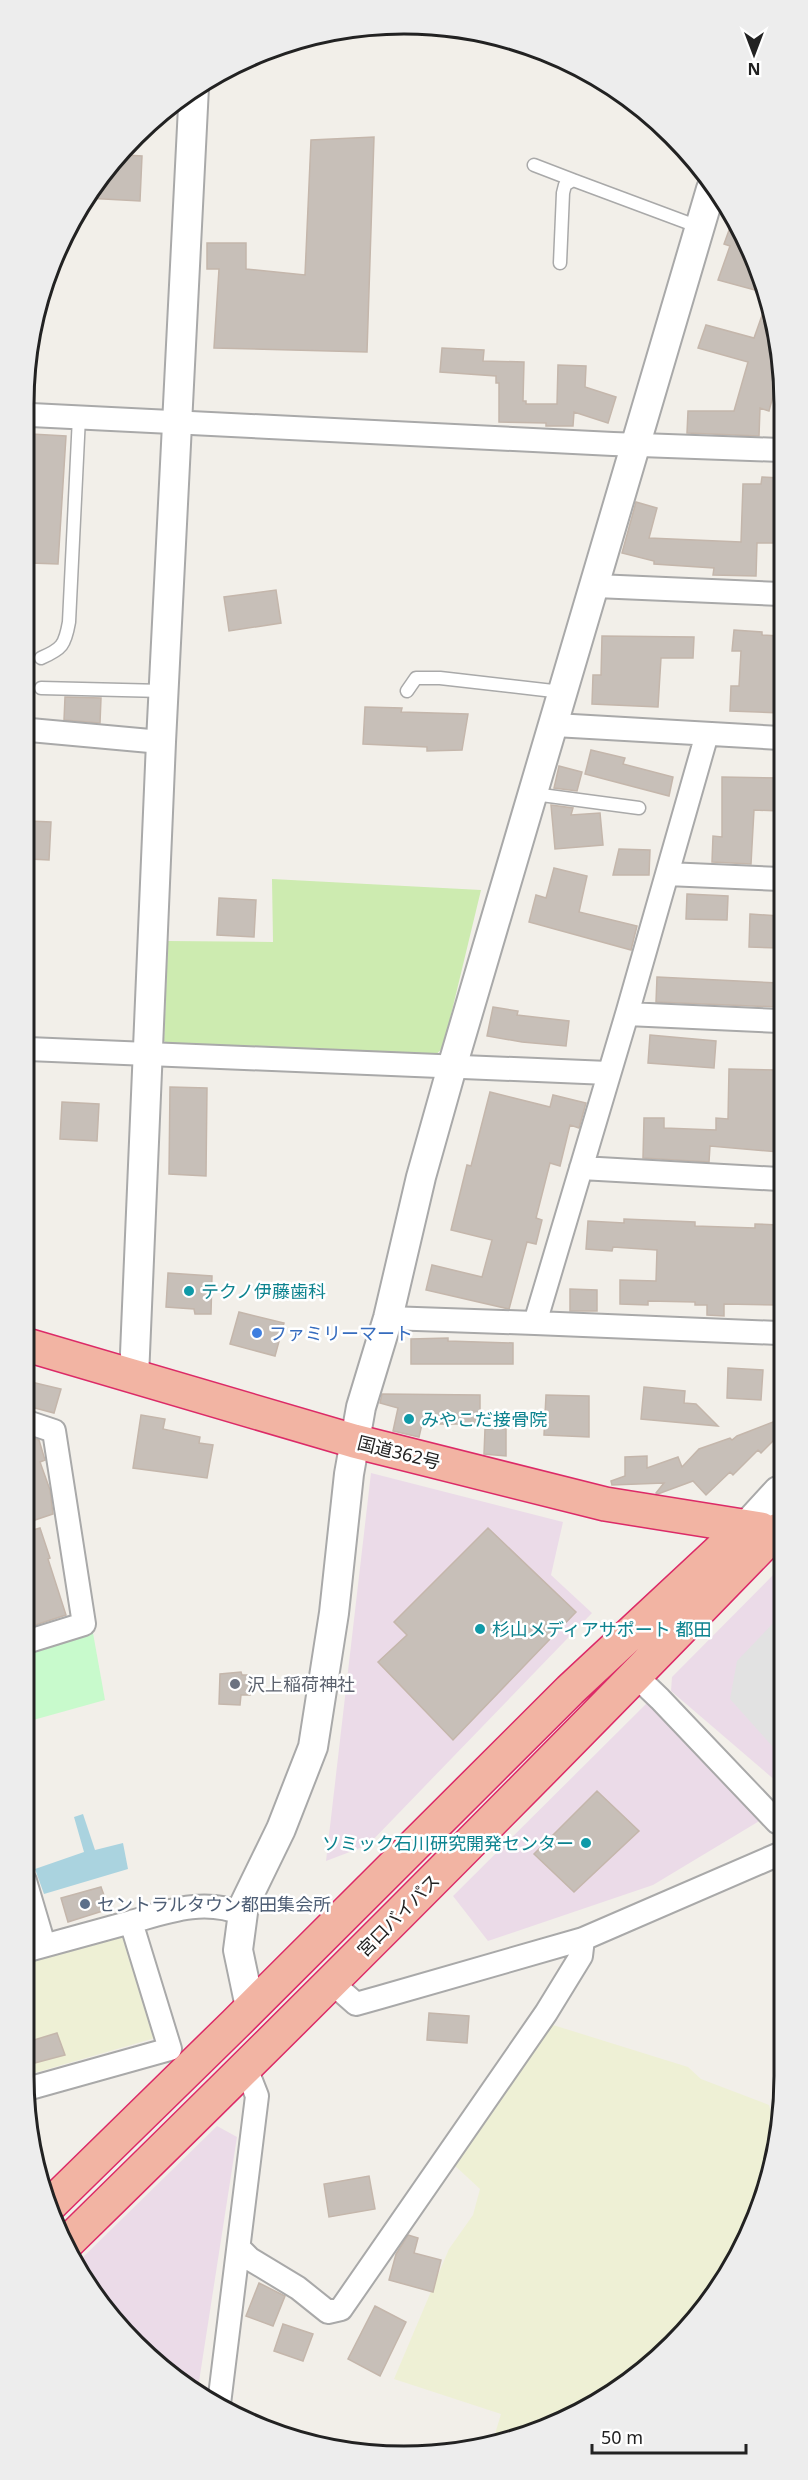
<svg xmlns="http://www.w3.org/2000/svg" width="808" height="2480" font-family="'Noto Sans','Noto Sans JP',sans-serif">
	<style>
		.industrial { fill: #ebdbe8 }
		.farmland { fill: #eef0d5 }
		.grass { fill: #cdebb0 }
		.park { fill: #c8facc }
		.parking { fill: #e2e2e2 }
		.water { fill: #aad3df }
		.building { fill: #c7bfb8; stroke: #c4b6ab; stroke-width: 1.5 }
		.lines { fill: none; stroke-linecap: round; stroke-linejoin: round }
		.service-casing { stroke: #a9a9a9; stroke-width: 15 }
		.minor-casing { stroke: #a9a9a9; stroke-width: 26 }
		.tertiary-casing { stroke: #a9a9a9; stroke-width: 32 }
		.trunk-casing { stroke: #dc2a67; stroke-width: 36 }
		.service { stroke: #fff; stroke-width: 12 }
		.minor { stroke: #fff; stroke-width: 22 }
		.tertiary { stroke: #fff; stroke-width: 28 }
		.trunk { stroke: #f2b4a3; stroke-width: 33 }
		.culture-dot { fill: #0f9aa8; stroke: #fff; stroke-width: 2 }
		.shop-dot { fill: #3f7fe0; stroke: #fff; stroke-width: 2 }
		.worship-dot { fill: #6b7280; stroke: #fff; stroke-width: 2 }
		.service-dot { fill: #5c6f8a; stroke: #fff; stroke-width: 2 }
		.labels { text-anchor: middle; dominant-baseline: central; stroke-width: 5; stroke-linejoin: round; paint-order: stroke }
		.culture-label { font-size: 18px; fill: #0d838f; stroke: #fff; text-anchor: start }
		.shop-label { font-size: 18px; fill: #366cbe; stroke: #fff; text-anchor: start }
		.street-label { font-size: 18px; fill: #222; stroke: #fff }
		.worship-label { font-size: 18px; fill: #5b616d; stroke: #fff; text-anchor: start }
		.service-label { font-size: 18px; fill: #4e5e75; stroke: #fff; text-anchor: start }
		.rim { fill: none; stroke: #222; stroke-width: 3 }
	</style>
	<rect width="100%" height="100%" fill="#f2efe9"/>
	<!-- industrial -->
	<path class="industrial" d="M371,1473L563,1522L551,1575L592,1613L368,1845L326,1861Z
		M778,1570L777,1782L671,1691L672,1677Z
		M647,1703L761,1820L653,1885L488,1941L453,1896Z
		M217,2126L237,2137L198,2388L119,2327L78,2262Z"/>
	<!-- farmland -->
	<path class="farmland" d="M131,1922L155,2038L24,2076L25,1956Z
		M537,2020L688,2067L701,2079L769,2105L777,2133V2150L720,2287L635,2378L503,2443L492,2444L501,2414L394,2379L449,2249L473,2215L480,2189L452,2163Z"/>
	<!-- grass -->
	<path class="grass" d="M272,879L481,890L443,1048L433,1057L170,1045L164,1041L168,941L273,942Z"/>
	<!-- park -->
	<path class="park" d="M93,1633L105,1700L26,1722V1653Z"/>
	<!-- parking -->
	<path class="parking" d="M778,1618V1747L772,1746L730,1699L737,1661Z"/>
	<!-- water -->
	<path class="water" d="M83,1814L95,1850L123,1843L128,1869L44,1894L35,1869L84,1852L74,1817Z"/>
	<!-- building -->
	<path class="building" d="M374,137L367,352L214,348L219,269H207V243H246V269L305,275L311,140Z
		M126,155L142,156L140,201L86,198L88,193Z
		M733,219L745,236L762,292L718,280L730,246L724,244Z
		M766,304L781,354V367L769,411L760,408L759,436L687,433L688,411H734L748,362L698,348L706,325L754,338Z
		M442,348L484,350L483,361L524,362L523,401H526V404H557L558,365L586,366L585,387L616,397L608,423L574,412L573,426H546V423L499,422V383H496V376L440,372Z
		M31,434L66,436L58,564L30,563Z
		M762,477L780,478V543H757L756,576L713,575L714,568L654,564V561L622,553L636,502L657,508L649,538L741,542L743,484H761Z
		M276,590L281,623L229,631L224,597Z
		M734,630L762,632V635L780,636V713L730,711L731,686H739L741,651H732Z
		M602,636L694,637L693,658H661L658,707L592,704L593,675H601Z
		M65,697L101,698L100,723L64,720Z
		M365,707L402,708L401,712L468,714L462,750L427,751V747L363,744Z
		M591,750L625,758L623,764L673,777L669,796L585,774Z
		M559,766L582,772L577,791L554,788Z
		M722,777L780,778V811L754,810L751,864L712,862L713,836L722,837Z
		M551,805L573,808L571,815L600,813L603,845L555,849Z
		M29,821L51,822L49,860L29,859Z
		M619,849L650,850L649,875H613Z
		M554,868L587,876L579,912L637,926L631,950L529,922L536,895L546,898Z
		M687,894L728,896L727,920L686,919Z
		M219,898L256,900L254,937L217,935Z
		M750,914L779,916V948L749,947Z
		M657,977L779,983V1007L656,1002Z
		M493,1007L518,1011L517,1015L569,1021L566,1046L522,1042L487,1036Z
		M650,1035L716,1041L714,1068L648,1063Z
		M729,1069L776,1070L775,1129H779V1152L710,1146L709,1162L643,1158L644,1118H664V1128L716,1130V1118L728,1119Z
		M170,1087L207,1088L206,1176L169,1174Z
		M490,1092L550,1107L553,1095L586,1103L579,1128L570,1125L560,1166L550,1163L536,1218L542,1220L536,1244L527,1242L509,1309L426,1290L432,1265L482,1277L492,1240L451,1230L467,1165L471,1166Z
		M62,1102L99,1104L97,1141L60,1139Z
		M624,1219L695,1222V1226L755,1228V1224L779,1225V1305L724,1304V1316L707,1315V1305H695V1302L648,1301V1305L620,1304V1280L656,1281L657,1250L613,1247L612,1251L586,1249L588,1221L624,1223Z
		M168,1273L212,1276L211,1314H195L194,1309L166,1307Z
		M570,1289L597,1290V1311H570Z
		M239,1312L284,1323L275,1356L230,1344Z
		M448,1338V1341L513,1343V1364H411V1339Z
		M728,1368L763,1370L761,1400L727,1398Z
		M27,1381L61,1389L54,1413L27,1406Z
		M644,1387L685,1391L684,1403L696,1404L718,1426L641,1419Z
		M382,1394L480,1395V1424H422L419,1437L393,1431L398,1408L380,1403Z
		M546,1395L589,1396V1437L544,1435Z
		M141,1415L165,1419L163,1429L200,1437L199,1443L213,1445L207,1478L133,1468Z
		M778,1420V1436L761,1453L758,1450L733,1475L730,1472L706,1495L693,1481L658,1494L656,1493L664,1483L612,1485L611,1481L625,1476V1457L647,1456V1468L678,1457L682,1467L699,1449L730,1438L732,1440L737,1436Z
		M485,1429H506V1456L484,1454Z
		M27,1436L39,1440L45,1460L40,1462L50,1490L53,1514L32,1521L26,1503Z
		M40,1528L50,1558L48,1559L66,1615L32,1626L26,1608V1532Z
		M488,1528L576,1612L453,1740L378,1662L407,1635L394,1622Z
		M241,1672L242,1675H250V1695H241L240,1705L219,1704L220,1674Z
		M597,1791L639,1831L574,1892L534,1854Z
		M101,1887L109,1909L68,1922L61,1898Z
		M429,2013L469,2016L467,2043L427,2040Z
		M57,2033L65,2055L27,2065L24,2056V2043Z
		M369,2176L375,2209L329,2217L324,2184Z
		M408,2235L418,2238L414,2253L441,2260L433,2292L389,2280L396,2254Z
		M259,2283L285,2296L273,2326L246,2316Z
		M375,2306L406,2322L380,2376L348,2359Z
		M283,2324L313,2334L303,2361L274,2351Z"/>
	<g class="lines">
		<defs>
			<path id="service" d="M534,165L573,180
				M560,263L563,193L565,185L573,180L699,227
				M41,658C62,649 65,645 69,622L79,417
				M41,688L163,691
				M407,691L416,678H440L562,692
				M534,794L639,808"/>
			<path id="minor" d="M31,415L613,444L780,450
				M596,586L780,594
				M555,725L780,738
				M30,730L161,742
				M667,874L780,879
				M627,1014L707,734
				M28,1049L608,1073
				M581,1168L779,1179
				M388,1318L535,1323L627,1014L779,1021
				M535,1323L778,1333
				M26,1642L84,1624L54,1431L27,1422
				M636,1676L660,1699L777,1822
				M25,1881L44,1945
				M131,1922C169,1911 204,1898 243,1914
				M25,1951L131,1922L170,2049L27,2089
				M331,1982L356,2004L381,1997L583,1939L777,1855
				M239,2248L250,2259L298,2288L328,2312L341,2309L546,2013L581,1956L583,1939
				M219,2404L257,2096L246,2068"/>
			<path id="tertiary" d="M134,1377L161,742L194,87
				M745,1527L778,1491
				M250,2007L238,1950L244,1905L281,1829L313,1747L334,1613L349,1474L361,1407L388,1318L421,1177L452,1067L711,189"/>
			<path id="trunk" d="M27,1345L354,1441L605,1504L761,1529
				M50,2205L235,2024L570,1690L745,1527
				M67,2243C306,2009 543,1772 776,1531"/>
		</defs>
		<!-- service casing -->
		<use href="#service" class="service-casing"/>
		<!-- minor casing -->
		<use href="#minor" class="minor-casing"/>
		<!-- tertiary casing -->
		<use href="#tertiary" class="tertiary-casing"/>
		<!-- trunk casing -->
		<use href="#trunk" class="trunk-casing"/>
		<!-- service -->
		<use href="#service" class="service"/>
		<!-- minor -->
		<use href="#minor" class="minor"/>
		<!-- tertiary -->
		<use href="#tertiary" class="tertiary"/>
		<!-- trunk -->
		<use href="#trunk" class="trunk"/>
	</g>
	<!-- markers -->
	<g class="culture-dot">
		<circle cx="189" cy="1291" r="6"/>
		<circle cx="409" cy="1419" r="6"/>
		<circle cx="480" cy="1629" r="6"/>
		<circle cx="586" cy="1843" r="6"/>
	</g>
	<circle class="shop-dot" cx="257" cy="1333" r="6"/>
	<circle class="worship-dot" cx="235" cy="1684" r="6"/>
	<circle class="service-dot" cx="85" cy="1904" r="6"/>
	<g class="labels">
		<!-- culture labels -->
		<g class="culture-label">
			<text x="201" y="1291">テクノ伊藤歯科</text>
			<text x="421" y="1419">みやこだ接骨院</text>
			<text x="492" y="1629">杉山メディアサポート 都田</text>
			<text x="574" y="1843" text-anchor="end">ソミック石川研究開発センター</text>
		</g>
		<!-- shop labels -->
		<g class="shop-label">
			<text x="269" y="1333">ファミリーマート</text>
		</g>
		<!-- street labels -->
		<g class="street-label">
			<text transform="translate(399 1452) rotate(14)">国道362号</text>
			<text transform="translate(398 1915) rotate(-45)">宮口バイパス</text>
		</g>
		<!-- worship labels -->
		<g class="worship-label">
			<text x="247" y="1684">沢上稲荷神社</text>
		</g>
		<!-- service labels -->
		<g class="service-label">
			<text x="97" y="1904">セントラルタウン都田集会所</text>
		</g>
	</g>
	<!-- crop -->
	<path d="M0 0H808V2480H0ZM404 34H404A370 370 0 0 1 774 404V2076A370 370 0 0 1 404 2446H404A370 370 0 0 1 34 2076V404A370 370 0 0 1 404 34Z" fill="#ededed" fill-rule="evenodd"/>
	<path class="rim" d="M404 34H404A370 370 0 0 1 774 404V2076A370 370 0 0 1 404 2446H404A370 370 0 0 1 34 2076V404A370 370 0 0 1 404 34Z"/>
	<!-- north arrow -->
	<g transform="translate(754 54) rotate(180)" stroke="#ffffff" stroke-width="4.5" paint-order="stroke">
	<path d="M0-4.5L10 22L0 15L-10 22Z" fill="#222222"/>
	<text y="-9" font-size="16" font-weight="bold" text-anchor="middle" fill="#222222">N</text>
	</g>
	<!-- scale -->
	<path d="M592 2444v9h154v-9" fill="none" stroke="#222222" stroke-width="3"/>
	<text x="601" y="2444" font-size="18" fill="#222222" stroke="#ffffff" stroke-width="4.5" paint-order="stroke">50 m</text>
</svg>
